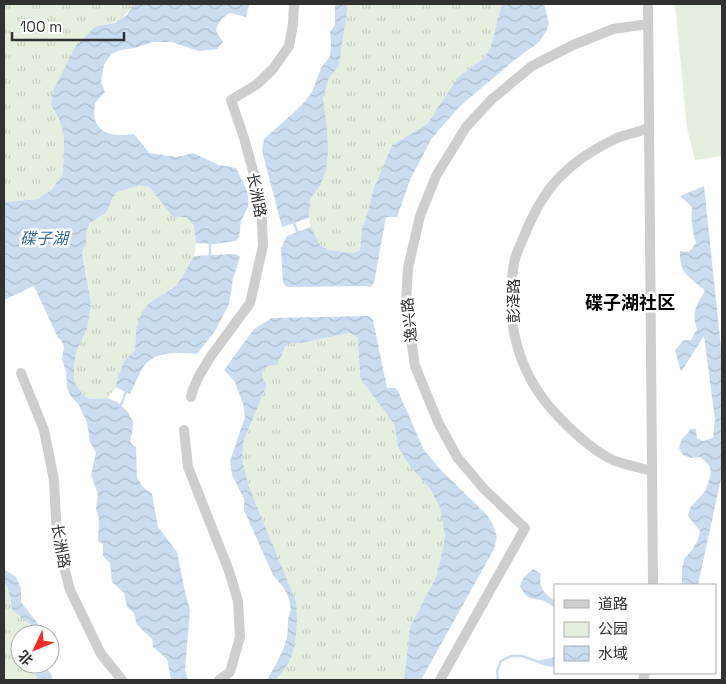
<svg xmlns="http://www.w3.org/2000/svg" width="726" height="684" font-family="'Space Grotesk','Noto Sans SC',sans-serif">
	<style>
		.grass { fill: url(#grass-tufts) }
		.park { fill: #e6efdf }
		.water { fill: url(#water-waves) }
		.lines { fill: none; stroke-linecap: round; stroke-linejoin: round }
		.stream { stroke: #caddf0; stroke-width: 2.5 }
		.minor { stroke: #cecece; stroke-width: 10 }
		.labels { text-anchor: middle; dominant-baseline: central; stroke-width: 5; stroke-linejoin: round; paint-order: stroke }
		.street-label { font-size: 15px; fill: #313131; stroke: #fff }
		.water-label { font-size: 16px; font-style: italic; fill: #366b9c; stroke: #fff }
		.quarter-label { font-size: 18px; font-weight: bold; fill: #000; stroke: #fff }
	</style>
	<defs>
		<pattern id="grass-tufts" width="24" height="20" patternUnits="userSpaceOnUse" patternTransform="scale(1.25)"><rect width="24" height="20" fill="#e6efdf"/><path d="M3 7l-1-3M5 7V3M7 7l1-3M15 17l-1-3M17 17v-4M19 17l1-3" fill="none" stroke="#c6cdc0"/></pattern>
		<pattern id="water-waves" width="16" height="10" patternUnits="userSpaceOnUse" patternTransform="scale(1.25)"><rect width="16" height="10" fill="#caddf0"/><path d="M0 5q4-4 8 0t8 0" fill="none" stroke="#aebece"/></pattern>
	</defs>
	<rect width="100%" height="100%" fill="#fff"/>
	<!-- grass -->
	<path class="grass" d="M4,4H133C122,22 117,23 96,26L51,105L59,119L64,134L63,174L51,190L38,199L4,202Z
		M348,4H502L499,14L491,46L485,57L458,77L427,124L392,145L373,190L370,205L362,228L360,250L353,253L330,250L320,245L311,227L309,218L310,199L320,186L327,128L323,98L329,78L339,66Z
		M140,185L150,188L173,217H186L194,226L196,243L194,256L177,285L164,293L136,329L135,350L125,360L118,375L116,387L107,398L91,399L82,394L74,381V367L76,352L87,329V276L82,252L86,244V233L90,223L106,213L115,193Z
		M351,333L358,338L360,378L394,424L398,447L409,465L431,490L440,508L445,537L437,575L410,627L404,680H276L288,663L296,601L249,487L242,458L244,440L267,385L262,377L263,370L268,366L277,364L285,347L290,343H301Z
		M4,582C10,589 10,601 12,610C21,617 31,623 35,634H20V664H32L33,670L38,680H4Z"/>
	<!-- park -->
	<path class="park" d="M675,4H722V156L695,160L687,129Z"/>
	<!-- water -->
	<path class="water" d="M133,4H249L246,17L230,13C222,17 218,23 216,31L223,42L217,49L199,51L171,42H153L135,48L121,50L111,54L104,65L101,82L105,92L95,103C95,108 93,115 95,120C101,137 119,136 134,134L149,153L177,157L193,153L219,165L236,168L248,193V207L241,221L239,237L236,241L214,244L196,243L194,226L186,217H173L150,188L140,185L115,193L106,213L90,223L86,233V244L82,252L91,304L87,329L76,352L74,367V381L82,394L90,399L107,398L117,402L128,412L133,422L132,434L130,440L133,446L136,447L137,477L142,486L152,494L158,527L177,552L185,592L190,610L185,670L188,680H171L167,659L153,647L152,639L137,625L134,613L127,607L124,593L112,582L110,563L103,556V544L98,541L99,519L96,509L98,495L91,474L96,453L90,442L87,423L79,405L70,395L67,387L66,371L62,360L64,347L61,340L58,338L34,286L4,300V202L38,199L51,190L63,174L64,134L59,119L51,105L53,91L75,47L96,26L115,23L127,15Z
		M335,4H348L339,66L329,78L323,98L327,128L328,152L326,170L320,186L310,199L309,218L282,227L262,151L264,139L302,105L312,92L321,68L330,56L331,43L330,32L335,24Z
		M502,4H544L549,24L546,32L539,42L517,58L460,106L432,138L410,180L397,217H386L374,283L370,287L364,286L287,287L283,283L281,248L287,236L311,227L320,245L329,250L353,253L360,250L362,228L370,205L373,190L392,145L427,124L458,77L485,57L491,46L499,14Z
		M704,186L722,357V474L698,585H682V567L685,558L692,550L698,540L700,531L688,516L690,508L706,490L710,477L711,470L708,464L700,457L691,458L683,455L679,448L682,439L691,429H696L697,438L703,441L713,438L715,420L704,336L681,372L675,350L684,340H691L697,329C691,312 696,306 705,291C690,277 679,274 680,251L689,252L696,243C692,230 691,220 692,207L680,196Z
		M235,254L240,257L233,279L229,304L215,331L197,354C179,353 157,350 144,366C140,371 134,387 130,394L116,387L118,375L125,360L135,350L136,329L141,314L148,304L177,285L194,256Z
		M369,316L373,320L387,388H395L398,391L424,450L439,468L487,515L493,525L497,537L494,549L421,680H404L410,627L437,575L445,537L440,508L431,490L409,465L398,447L394,424L360,378L358,338L350,333L301,343H290L285,347L277,365L268,366L263,370L262,377L267,385L244,440L242,458L249,487L296,601C298,620 297,647 288,664C284,670 280,675 276,680H267C274,667 284,652 287,637C289,626 286,619 291,610L289,599L284,588L273,575L244,510V499L232,475L230,461L245,417L243,404L235,382L224,370L254,329L272,318Z
		M4,569L16,577L21,589V602L42,629L43,634H35L32,626L12,610C10,601 10,589 4,582Z
		M534,569L541,574C538,587 544,594 555,601V608C552,606 548,603 544,601C530,597 530,602 520,587C522,578 526,574 534,569Z
		M555,656V666L552,667L540,664V660L552,658Z
		M32,664H43L51,674L53,680H38L33,670Z"/>
	<g class="lines">
		<!-- stream -->
		<path class="stream" d="M293,221L299,235
			M210,241V258
			M120,408L127,389
			M498,680L497,671L501,661L511,656H522L542,663"/>
		<!-- minor -->
		<path class="minor" d="M648,4L653,585
			M649,128C639,132 627,134 617,138C598,147 578,159 563,174C545,190 534,212 525,234C521,243 516,253 514,263C504,318 517,373 556,414C572,431 594,452 615,461C627,465 640,468 652,471
			M21,373L44,430L54,480L57,539L70,590L101,654L122,680
			M191,397L193,389L199,376L211,356L250,303L263,246L261,200L244,138L231,100L256,85L273,69L289,46L293,24L294,4
			M184,430L188,467L229,571L238,601L240,637L230,672L219,680
			M440,680L525,528L484,489L457,457L438,422L415,366L406,303L408,268L420,216L436,176L466,127L492,99L532,66L573,45L613,29L648,24
			M643,680L645,673"/>
	</g>
	<g class="labels">
		<!-- street labels -->
		<g class="street-label">
			<text transform="translate(257 195) rotate(79)">长洲路</text>
			<text transform="translate(513 301) rotate(-90)">彭泽路</text>
			<text transform="translate(409 320) rotate(-95)">逸兴路</text>
			<text transform="translate(61 546) rotate(80)">长洲路</text>
		</g>
		<!-- water labels -->
		<g class="water-label">
			<text x="44" y="238">碟子湖</text>
		</g>
		<!-- quarter labels -->
		<g class="quarter-label">
			<text x="630" y="302">碟子湖社区</text>
		</g>
	</g>
	<!-- border -->
	<rect width="726" height="684" fill="none" stroke="#313131" stroke-width="10"/>
	<!-- legend -->
	<rect x="554" y="584" width="162" height="90" fill="#ffffff" stroke="#adadad"/>
	<rect x="564" y="600" width="25" height="8" fill="#cecece" stroke="#adadad"/>
	<text x="598" y="609" font-size="15" fill="#313131">道路</text>
	<rect x="564" y="622" width="25" height="15" fill="#e6efdf" stroke="#adadad"/>
	<text x="598" y="634" font-size="15" fill="#313131">公园</text>
	<rect x="564" y="646" width="25" height="15" fill="url(#water-waves)" stroke="#adadad"/>
	<text x="598" y="659" font-size="15" fill="#313131">水域</text>
	<!-- north arrow -->
	<g transform="translate(35 649) rotate(226)"><circle r="24" fill="#ffffff" stroke="#adadad"/>
	<path d="M0-4L9 19L0 12L-9 19Z" fill="#f52b26"/>
	<text y="-8" font-size="14" font-weight="bold" text-anchor="middle" fill="#313131">北</text>
	</g>
	<!-- scale -->
	<path d="M12 32v8h112v-8" fill="none" stroke="#313131" stroke-width="2.5"/>
	<text x="20" y="32" font-size="15" fill="#313131" stroke="#ffffff" stroke-width="4" paint-order="stroke">100 m</text>
</svg>
